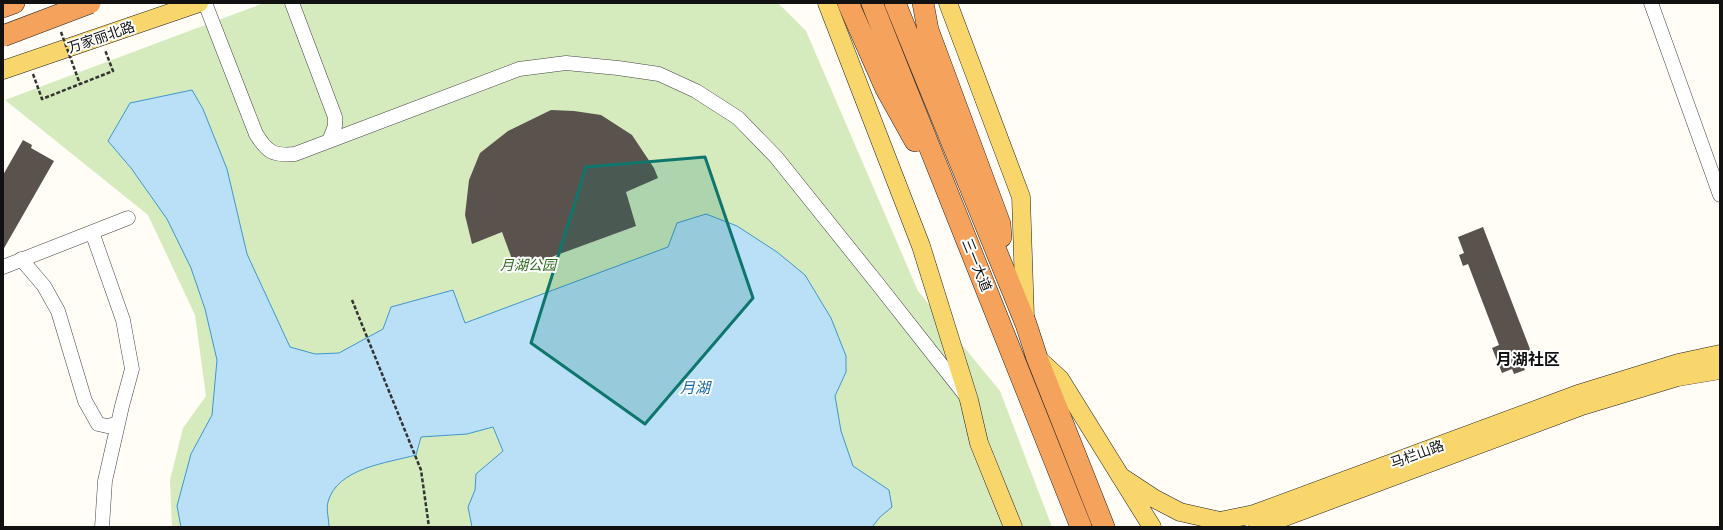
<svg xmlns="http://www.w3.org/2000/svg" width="1723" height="530" font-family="'Libre Baskerville','Noto Sans SC',serif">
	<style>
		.green { fill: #d5ebbd }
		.water { fill: #b9e0f7; stroke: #3f96cf }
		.building { fill: #5a524d }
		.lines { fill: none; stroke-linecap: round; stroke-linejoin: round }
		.minor-casing { stroke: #444; stroke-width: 15 }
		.major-casing { stroke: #222; stroke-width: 19 }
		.highway-casing { stroke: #222; stroke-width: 22 }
		.path { stroke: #333; stroke-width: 2.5; stroke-dasharray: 4 2; stroke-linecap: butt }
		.minor { stroke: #fff; stroke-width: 14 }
		.major { stroke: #f9d66b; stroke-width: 18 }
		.highway { stroke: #f5a25d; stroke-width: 21 }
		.highway-bridge-casing { stroke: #222; stroke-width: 22; stroke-linecap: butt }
		.path-bridge { stroke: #333; stroke-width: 2.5; stroke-dasharray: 4 2; stroke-linecap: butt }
		.highway-bridge { stroke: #f5a25d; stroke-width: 21 }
		.marked { fill: #0f766e; fill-opacity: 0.2; stroke: #0f766e; stroke-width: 3; stroke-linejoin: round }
		.labels { text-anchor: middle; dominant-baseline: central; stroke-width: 4; stroke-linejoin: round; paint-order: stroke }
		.street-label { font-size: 14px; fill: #111; stroke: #fff }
		.park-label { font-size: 14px; font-style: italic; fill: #2f6b1f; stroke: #fff }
		.water-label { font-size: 15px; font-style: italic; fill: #1768a6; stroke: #fff }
		.quarter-label { font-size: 16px; font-weight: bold; fill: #111; stroke: #fff }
	</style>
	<rect width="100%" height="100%" fill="#fffdf5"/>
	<!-- green -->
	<path class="green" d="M264,3H778L806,31L918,291L1000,391L1052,527H172L170,480L183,428L206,396L195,315L148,215L5,100Z"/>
	<!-- water -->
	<path class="water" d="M192,90L203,109L227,169L247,254L290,347L315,354L339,353L383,329L391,307L453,290L465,323L668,247L677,223L706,214L737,226L777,252L805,275L831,318L846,356V372L835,396L841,431L853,466L889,490L892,507L880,517L872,527H472L468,507L475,490L476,474L503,451L493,427L467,434L421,437L416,455C387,463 337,468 328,502C326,509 329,520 329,527H181L177,506L191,454L212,415L217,360L205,309L191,268L167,219L131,168L108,141L130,103Z"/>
	<!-- building -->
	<path class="building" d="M551,110L574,111L601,115L632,135L654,168L658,178L626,192L636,226L516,270L502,232L472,244L465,215L469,180L480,153L508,131Z
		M23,140L32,145L31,148L54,161L3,250V175Z
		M1483,227L1535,362L1523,366L1525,370L1514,374L1512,369L1502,373L1492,348L1499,345L1468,264L1463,266L1459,255L1464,253L1458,237Z"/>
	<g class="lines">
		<defs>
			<path id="minor" d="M205,3L256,134C267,152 273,156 295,154L519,69L566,63L618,68L659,74L696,91L738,118L776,157L877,283L966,396
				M292,3L335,117V126L329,141
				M1651,3L1720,195
				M92,232L123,320L132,369L122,406L105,481L102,527
				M21,259L44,286L58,311L85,401L98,424L107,426L118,424
				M3,267L128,218"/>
			<path id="major" d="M827,3L921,246L969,400L979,443L1013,527
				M948,3L1021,197L1025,317
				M3,70L199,3
				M1037,358L1060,379L1152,527
				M1120,476L1155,499L1180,512L1220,521L1254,514L1581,393L1678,363L1720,354
				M1258,527L1579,407L1678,377L1720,370"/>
			<path id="highway" d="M848,3L886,89L915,141
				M872,3L1081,527
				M895,3L1026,324L1037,358L1104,527
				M923,3L928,30L1000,224L1001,237
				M3,7L14,3"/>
		</defs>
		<!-- minor casing -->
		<use href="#minor" class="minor-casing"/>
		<!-- major casing -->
		<use href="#major" class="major-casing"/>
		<!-- highway casing -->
		<use href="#highway" class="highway-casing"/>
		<!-- path -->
		<path class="path" d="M33,74L42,99L113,71L105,50
			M352,300L421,470L429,527"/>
		<!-- minor -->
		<use href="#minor" class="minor"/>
		<!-- major -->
		<use href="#major" class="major"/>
		<!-- highway -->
		<use href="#highway" class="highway"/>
		<defs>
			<path id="highway-bridge" d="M3,36L90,3"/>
		</defs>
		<!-- highway-bridge casing -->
		<use href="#highway-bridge" class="highway-bridge-casing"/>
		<!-- path-bridge -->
		<path class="path-bridge" d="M61,32L80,84"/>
		<!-- highway-bridge -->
		<use href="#highway-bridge" class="highway-bridge"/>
	</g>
	<!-- marked area -->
	<path class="marked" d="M705,157L753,298L645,424L531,343L586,167Z"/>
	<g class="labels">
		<!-- street labels -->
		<g class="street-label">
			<text transform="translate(101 37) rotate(-19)">万家丽北路</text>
			<text transform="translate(977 265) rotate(68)">三一大道</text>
			<text transform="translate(1417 454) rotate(-20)">马栏山路</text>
		</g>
		<!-- park labels -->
		<g class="park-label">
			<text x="528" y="265">月湖公园</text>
		</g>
		<!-- water labels -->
		<g class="water-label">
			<text x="695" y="387">月湖</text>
		</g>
		<!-- quarter labels -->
		<g class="quarter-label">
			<text x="1528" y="359">月湖社区</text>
		</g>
	</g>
	<!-- border -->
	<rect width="1723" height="530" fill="none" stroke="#111111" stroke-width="8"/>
</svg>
